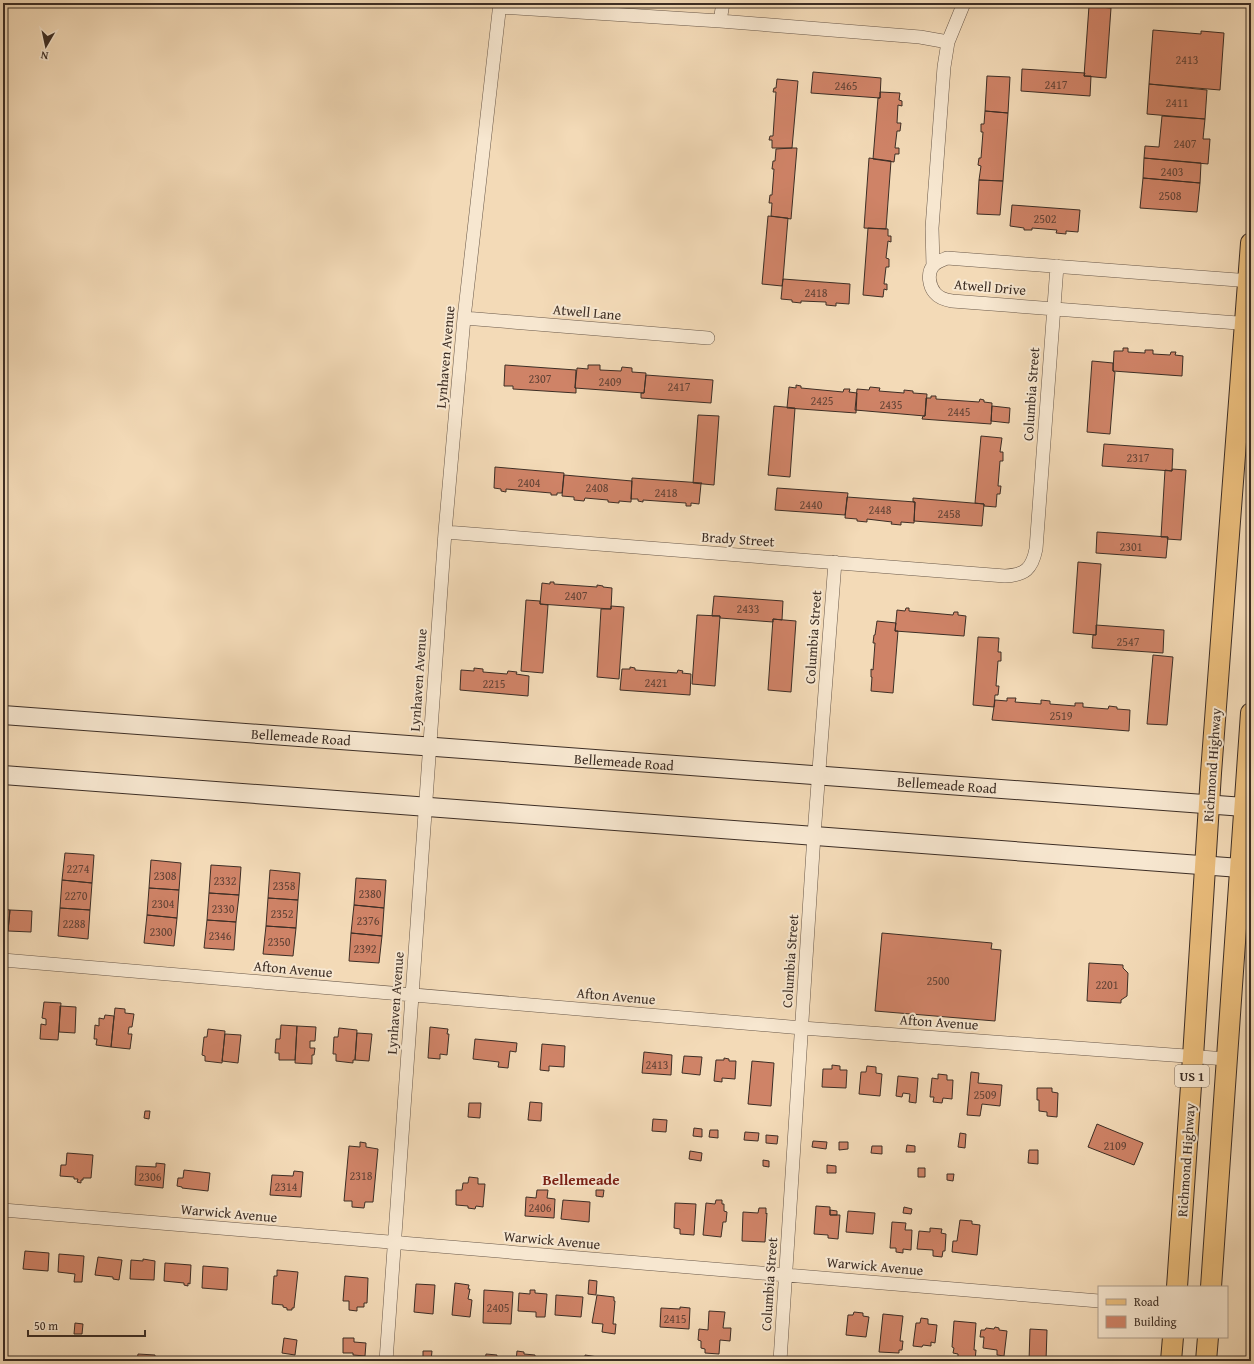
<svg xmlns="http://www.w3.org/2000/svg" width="1254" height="1364" font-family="'Gentium Book Plus',serif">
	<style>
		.building { fill: #cf8367; stroke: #3d2e25 }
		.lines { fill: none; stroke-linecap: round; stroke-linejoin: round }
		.minor-casing { stroke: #6a594a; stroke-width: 14 }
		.secondary-casing { stroke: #3d2e25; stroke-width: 20 }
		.primary-casing { stroke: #3d2e25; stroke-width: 22 }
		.minor { stroke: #f7e7d0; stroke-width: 13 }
		.secondary { stroke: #f7e7d0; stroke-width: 18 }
		.primary { stroke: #eabd7c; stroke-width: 20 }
		.labels { text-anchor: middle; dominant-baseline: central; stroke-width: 4; stroke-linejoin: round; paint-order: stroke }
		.number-label { font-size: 12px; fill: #624336 }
		.shield { fill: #f7e7d0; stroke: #756658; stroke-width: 1 }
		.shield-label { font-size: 13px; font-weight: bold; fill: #3d2e25 }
		.street-label { font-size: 14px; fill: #3d2e25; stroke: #f7e7d0 }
		.neighbourhood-label { font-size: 15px; font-weight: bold; fill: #7a1f14; stroke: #f7e7d0 }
	</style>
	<rect width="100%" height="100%" fill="#f3dab7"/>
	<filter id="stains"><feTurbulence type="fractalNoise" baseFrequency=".005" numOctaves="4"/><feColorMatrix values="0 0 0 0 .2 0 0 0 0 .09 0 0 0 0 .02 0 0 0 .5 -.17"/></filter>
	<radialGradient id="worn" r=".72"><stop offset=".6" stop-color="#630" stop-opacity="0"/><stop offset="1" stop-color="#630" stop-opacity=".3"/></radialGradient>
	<!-- building -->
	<path class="building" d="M1033,3H1096V7L1089,6L1090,7Z
		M1089,6L1111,8L1106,78L1084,76Z
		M1153,30L1201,34V31L1224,33L1220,90L1149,84Z
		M1022,69L1085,73L1084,76H1091L1090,96L1021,91Z
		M813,72L881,78L880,98L811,93Z
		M987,76L1010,77L1008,113L985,111Z
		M777,79L798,81L792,148H772V140H769L770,136H773L776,92H773L774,88H776Z
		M1149,84L1207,90L1205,119L1147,114Z
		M880,92L900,93L899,100L902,101V106L898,105L897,123H901L900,131H897L895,148H899V154H895L894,162L873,159L878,98H880Z
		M985,111L1008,113L1003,181L979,180L981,166L978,165L979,158H981L983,132H981V124H984Z
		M1162,116L1205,119L1203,139H1210L1208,164L1144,158L1145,146L1159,147Z
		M792,148H797L791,219L771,216L772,203H769L770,195H772L774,169H772L773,161H775L776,149Z
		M869,158L891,161L886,229L864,228Z
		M1144,158L1201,163L1200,183L1143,178Z
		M1143,178L1200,183L1197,212L1140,208Z
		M979,180L1003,181L1000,215L977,214Z
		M1012,205L1080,210L1078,232L1066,231V234L1056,233L1057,230L1032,228V230H1024V228L1010,226Z
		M768,216L788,218L783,279L782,286L762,284Z
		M868,228L888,229V236H891V242L888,241L886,258L889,259V267H886L884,284H887V290L884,289L883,297L863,295Z
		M783,279L850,284L849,304L836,303V306L826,305V302L801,301V303L792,302V300L781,299Z
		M1123,348H1128V352L1145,353V350H1153V354L1170,355L1171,352H1176L1175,355L1183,356L1182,376L1113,371L1114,351H1123Z
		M1092,361L1113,363V371L1115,372L1110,434L1087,432Z
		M505,365L576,370L575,388H576V393L513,389V386H504Z
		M588,365H600V370L621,371L622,367L632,368V372L646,373L644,393L575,388L577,368L588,369Z
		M646,375L713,380L711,403L641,398V393H644Z
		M796,385L801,386V388L843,392L844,389H850L849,392L857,393L856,413L787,408L789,387L796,388Z
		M870,387L880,388L879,391L904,393V390L913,391V393L927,394L925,416L855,410L857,389L869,390Z
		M931,396H936V399L979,402L980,399L984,400V402L992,403L991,424L922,419L923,416H925L926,398H931Z
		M774,406L795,408L790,477L768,475Z
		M992,406L1010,408L1009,423L991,421Z
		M698,415L719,416L714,485L693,483Z
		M981,436L1002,438L1000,452H1003V461H1000L998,486H1001L1000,494H997L996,507L984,506V504L975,503Z
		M1104,444L1173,449L1172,471L1102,466Z
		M495,467L564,473L562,493H557V495H551V493L506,489V492L501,491V489L494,488Z
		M1172,469L1186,470L1181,540L1167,539L1168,537H1161L1165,470L1172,471Z
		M564,475L632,481L631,502L619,501V503L608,502V500L585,498L584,501L574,500V497L562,496Z
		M632,478L702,483L701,484L699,504L691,503V506H686V503L643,500V502L638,501V499H631Z
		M777,488L848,493L845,515L775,510Z
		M847,497L915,502L914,523L901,522V525L891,524L892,522L867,519V522L857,521V519L845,518Z
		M913,498L984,504L982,526L914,521L915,502H913Z
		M1097,532L1168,537L1166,558L1096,553Z
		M1078,562L1101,564L1096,635L1073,633Z
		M550,582H554V584L597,587V585L603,586V587L612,588L611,609L540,604L542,583L550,584Z
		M714,596L783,601L782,620L773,619V622L720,618V616H712Z
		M526,600L540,601V604L548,605L543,673L521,671Z
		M611,606L624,607L619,679L597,677L601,609H611Z
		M906,608H909V611L953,615L954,612H958V615L966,616L964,636L895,631L897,610L905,611Z
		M697,615L720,616L715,686L692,684Z
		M773,619L796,621L791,692L768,690Z
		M877,621L896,623L895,631H898L893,693L871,691L872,677H871V669L873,670L875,643H873L874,635H875Z
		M1096,625L1164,630L1163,653L1092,648L1093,635H1096Z
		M978,637L999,638L998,652H1001V661H998L996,686H999L998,695H995L994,707L973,705Z
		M1153,655L1173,657L1167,725L1147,724Z
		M630,667L635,668V670L677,673L678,670L683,671L682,673L691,674L690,695L620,690L622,669H630Z
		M474,668L483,669V672L507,674L508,671L517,672L516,674L529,676L528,696L460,690L461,670L474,671Z
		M1007,698H1016L1015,702L1041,704V700L1050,701V704L1075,706V703H1083V707L1108,709L1109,706L1117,707V709L1130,710L1129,731L992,720L995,700L1007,701Z
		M65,853L94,855L92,883L62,880Z
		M151,860L181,863L179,890L149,888Z
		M211,865L241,867L239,895L209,893Z
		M270,870L300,873L298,900L268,898Z
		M356,878L386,880L384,908L354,905Z
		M62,880L92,883L90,910L60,908Z
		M149,888L179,890L177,918L147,915Z
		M209,893L239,895L236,922L207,920Z
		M268,898L298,900L296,928L266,926Z
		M354,905L384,908L382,936L351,933Z
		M60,908L90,910L88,939L58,936Z
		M3,909L10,910L8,931L3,930Z
		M10,910L32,911L31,932L8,931Z
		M147,915L177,918L174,946L144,943Z
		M207,920L236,922L234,950L204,948Z
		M266,926L296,928L293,956L263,954Z
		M351,933L382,936L379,963L349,961Z
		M882,933L992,943L991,949L1001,950L995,1021L875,1011Z
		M1089,963L1123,965V968L1128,973L1127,996L1121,1000V1003L1087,1001Z
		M44,1002L61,1003L58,1040L40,1039L41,1024L46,1025V1019L42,1018Z
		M60,1006L76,1007L75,1033L59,1032Z
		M115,1008L125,1009V1013L134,1014L132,1027H129L128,1034H132L130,1049L111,1047Z
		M105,1015L114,1016L111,1047L96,1045L97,1039H94L95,1025L99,1026V1018L104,1019Z
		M281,1025L297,1026L295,1060H279V1053H275L276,1039H280Z
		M297,1026L316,1027L315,1041H310V1048H315L314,1055H312V1064L295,1063Z
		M430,1027L448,1029L447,1034H449L447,1055L440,1054V1059L428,1058Z
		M339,1028L357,1030L355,1060H353V1063L336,1061V1054H333L334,1037H338Z
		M208,1029L225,1031L222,1063L205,1061V1056L202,1055L204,1037H207Z
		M357,1033L372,1034L369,1061L355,1060Z
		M225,1034L241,1035L238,1063L222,1061Z
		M475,1039L517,1043L516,1052L510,1051L508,1068L498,1067L499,1062L473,1059Z
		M542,1044L565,1046L564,1067L549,1066V1071L540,1070Z
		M644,1052L672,1055L671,1075L642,1073Z
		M684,1056L702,1057L700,1075L682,1073Z
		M724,1058L729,1059V1061H736L735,1079L722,1078V1082L714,1081L716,1060H724Z
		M752,1061L774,1063L771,1106L748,1104Z
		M832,1065L840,1066V1070H847L846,1088L822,1087L823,1069H832Z
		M867,1066L876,1067V1073L882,1074L880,1096L859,1094L861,1072H866Z
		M971,1072L979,1073L978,1083L1002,1085L1000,1106L982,1104L980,1116L967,1115Z
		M938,1074L947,1075V1080H953L952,1099L943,1098L942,1103L933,1102L934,1097H930L932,1078L938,1079Z
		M898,1076L918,1078L916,1103L909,1102L910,1094L903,1093L902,1097L896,1096Z
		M1037,1088H1052V1092L1058,1093L1057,1117L1047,1116V1112L1039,1111V1100H1037Z
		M530,1102L542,1103L541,1121L528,1120Z
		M469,1103H481L480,1118L468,1117Z
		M145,1111H150L149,1119L144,1118Z
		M653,1119L667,1120L666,1132L652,1131Z
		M1097,1124L1143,1143L1134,1165L1088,1147Z
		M694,1128L702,1129V1137L693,1136Z
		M710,1130H718V1138L709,1137Z
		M745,1132L759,1133L758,1141L744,1140Z
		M960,1133L966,1134L965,1148L958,1147Z
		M766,1135L778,1136L777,1144L766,1143Z
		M813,1141L827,1142L826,1149L812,1147Z
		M360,1142L366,1143V1147L378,1149L373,1202H365L364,1208L352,1207V1201H344L349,1146L360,1147Z
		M839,1142H848V1149L839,1150Z
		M907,1145L915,1146V1152H906Z
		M872,1146H882V1154L871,1153Z
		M1029,1150H1038V1164L1028,1163Z
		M690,1151L702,1153L701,1161L689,1159Z
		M67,1153L93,1155L91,1178H83V1180H81V1183L77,1182L78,1179H74V1177L60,1176L61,1165H66Z
		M763,1160L769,1161V1167L763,1166Z
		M156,1163L165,1164L163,1188L135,1185L136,1166L156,1167Z
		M827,1165L836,1166V1173H827Z
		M918,1168H925V1177H918Z
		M184,1170L210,1173L208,1191L182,1188V1187L177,1186L178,1178H183Z
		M294,1171L303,1172L301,1197L270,1195L272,1175L293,1176Z
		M947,1174H954L953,1181L947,1180Z
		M469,1177L478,1178V1184H485L483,1207L476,1206L475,1209L468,1208V1206L456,1205V1190H462L463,1183H468Z
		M537,1190H548L547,1198L555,1199L554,1218L525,1216L526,1197L536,1198Z
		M596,1190H604L603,1197L596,1196Z
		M563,1200L590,1202L589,1222L561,1219Z
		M716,1200H722V1204H724V1211L727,1212L726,1222H723L721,1237L703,1235L706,1203L715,1204Z
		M675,1203L696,1204L694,1235L680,1234V1229L674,1228Z
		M816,1206L830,1207V1215H840L838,1239L828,1238V1235L814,1234Z
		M904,1207L912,1209L911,1214L903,1213Z
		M759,1208H766V1214L767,1213L765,1242L742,1241L743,1212L758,1213Z
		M830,1210L837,1211V1215H830Z
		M848,1211L875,1213L873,1234L846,1232Z
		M960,1220L972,1221V1224L980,1225L977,1255L952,1252L953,1241H957Z
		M892,1222L906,1223L905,1230H912L911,1250L903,1249V1253L896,1252V1248H890Z
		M930,1228L942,1229L941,1233L946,1234L945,1251H943L942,1257L933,1256V1250L917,1249L919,1231L930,1232Z
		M25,1251L49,1253L48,1271L23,1269Z
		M59,1254L84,1256L82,1282H74L75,1274L58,1272Z
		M98,1257L122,1260L119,1280L113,1279V1277L95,1275Z
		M143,1259L155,1261L154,1280L130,1279L131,1260L143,1261Z
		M165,1263L191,1265L190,1284L188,1283V1286L184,1285V1283L164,1281Z
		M203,1266L228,1268L227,1290L202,1288Z
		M277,1270L298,1272L294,1308H292V1310H287V1308L283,1307V1305L272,1304L274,1276H277Z
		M345,1276L368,1278L367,1303H364V1307H357V1311L349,1310V1301H343Z
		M589,1280L597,1281L596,1295L588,1294Z
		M455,1283L469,1285L468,1289H470L468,1299L472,1300L470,1317L452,1315Z
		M416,1284L435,1285L433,1314L414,1312Z
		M484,1290L513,1292L511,1324L483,1323Z
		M530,1290H535V1293L547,1294L545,1317H536V1312L518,1311L519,1293L530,1294Z
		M556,1295L583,1297L581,1317L555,1315Z
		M597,1295L614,1297V1301H615L613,1324H616L615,1334L602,1332L603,1324L592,1323Z
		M680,1307L690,1308L689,1329L660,1327L661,1308L680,1309Z
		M709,1311L725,1312L723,1328H731L730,1341L720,1340L719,1354L705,1353V1349L701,1348V1341L698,1340L699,1329L708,1330Z
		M854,1312L863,1313V1316L869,1317L866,1337L846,1335L848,1315H853Z
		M883,1314L903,1316L900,1341H903L902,1350H899V1353L879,1352Z
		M921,1318L928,1319V1324L937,1325L935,1343L931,1342V1346L923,1345L922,1347L913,1346L916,1323H920Z
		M954,1321L976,1323L974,1350H976L975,1361L958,1360V1354L953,1353L954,1348L952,1347Z
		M75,1323L83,1324L82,1334H74Z
		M995,1327L999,1328V1330L1007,1331L1004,1356L997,1355V1350L983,1348L984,1337H980L981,1330H985L986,1328L994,1329Z
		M1030,1329L1047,1330L1046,1361H1029Z
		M284,1338L297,1340L295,1355L282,1353Z
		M343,1338H354V1342L366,1343L365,1356L353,1355V1353H343Z
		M423,1351H432L431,1361L423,1360Z
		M517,1351L524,1352V1354L535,1355V1361H516Z
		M138,1354L155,1355V1361H137Z
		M486,1354L497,1355L496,1361H485Z
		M585,1355L598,1357L597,1361H585Z"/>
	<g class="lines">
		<defs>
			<path id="minor" d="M499,7L720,21L920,37L948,42
				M720,21L723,3
				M933,266L932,228L944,67L948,42L964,3
				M1251,281L947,258C942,260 936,262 933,266C927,273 929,286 935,293C939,298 946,300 952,301L1251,324
				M464,318L708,338
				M445,532L1005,576C1025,575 1032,569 1036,549L1057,266
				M3,960L802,1028L1227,1059
				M3,1210L1099,1301
				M386,1361L445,532L464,318L500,3
				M780,1361L814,835L835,562"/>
			<path id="secondary" d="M3,715L1244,807
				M3,775L1240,868"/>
			<path id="primary" d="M1177,1287L1193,1057L1211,773L1251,243
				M1211,1287L1251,713
				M1171,1361L1173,1337
				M1206,1361L1208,1337"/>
		</defs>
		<!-- minor casing -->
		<use href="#minor" class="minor-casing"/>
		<!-- secondary casing -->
		<use href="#secondary" class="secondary-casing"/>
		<!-- primary casing -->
		<use href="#primary" class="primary-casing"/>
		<!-- minor -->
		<use href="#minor" class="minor"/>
		<!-- secondary -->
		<use href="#secondary" class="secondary"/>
		<!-- primary -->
		<use href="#primary" class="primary"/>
	</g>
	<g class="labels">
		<!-- number labels -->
		<g class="number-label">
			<text x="1187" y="59">2413</text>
			<text x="1056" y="84">2417</text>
			<text x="846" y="85">2465</text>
			<text x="1177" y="102">2411</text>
			<text x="1185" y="143">2407</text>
			<text x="1172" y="171">2403</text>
			<text x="1170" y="195">2508</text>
			<text x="1045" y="218">2502</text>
			<text x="816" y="292">2418</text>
			<text x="540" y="378">2307</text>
			<text x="610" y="381">2409</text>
			<text x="679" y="386">2417</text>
			<text x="822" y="400">2425</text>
			<text x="891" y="404">2435</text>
			<text x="959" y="411">2445</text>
			<text x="1138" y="457">2317</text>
			<text x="529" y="482">2404</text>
			<text x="597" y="487">2408</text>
			<text x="666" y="492">2418</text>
			<text x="811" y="504">2440</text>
			<text x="880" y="509">2448</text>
			<text x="949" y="513">2458</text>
			<text x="1131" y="546">2301</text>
			<text x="576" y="595">2407</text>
			<text x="748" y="608">2433</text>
			<text x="1128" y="641">2547</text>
			<text x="656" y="682">2421</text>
			<text x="494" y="683">2215</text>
			<text x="1061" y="715">2519</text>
			<text x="78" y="868">2274</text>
			<text x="165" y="875">2308</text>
			<text x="225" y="880">2332</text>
			<text x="284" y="885">2358</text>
			<text x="370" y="893">2380</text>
			<text x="76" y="895">2270</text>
			<text x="163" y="903">2304</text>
			<text x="223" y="908">2330</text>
			<text x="282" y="913">2352</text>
			<text x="368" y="920">2376</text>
			<text x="74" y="923">2288</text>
			<text x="161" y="931">2300</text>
			<text x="220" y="935">2346</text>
			<text x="279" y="941">2350</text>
			<text x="365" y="948">2392</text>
			<text x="938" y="980">2500</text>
			<text x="1107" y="984">2201</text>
			<text x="657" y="1064">2413</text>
			<text x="985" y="1094">2509</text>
			<text x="1115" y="1145">2109</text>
			<text x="361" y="1175">2318</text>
			<text x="150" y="1176">2306</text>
			<text x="286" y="1186">2314</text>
			<text x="540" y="1207">2406</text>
			<text x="498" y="1307">2405</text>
			<text x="675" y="1318">2415</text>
		</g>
		<!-- shield labels -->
		<rect class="shield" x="1175" y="1065" width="34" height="22" rx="3"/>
		<g class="shield-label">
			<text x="1192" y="1076">US 1</text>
		</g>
		<!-- street labels -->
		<g class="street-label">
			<text transform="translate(990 287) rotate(5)">Atwell Drive</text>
			<text transform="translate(587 312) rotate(5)">Atwell Lane</text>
			<text transform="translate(445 357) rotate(-85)">Lynhaven Avenue</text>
			<text transform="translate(1031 394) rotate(-86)">Columbia Street</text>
			<text transform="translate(738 539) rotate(4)">Brady Street</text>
			<text transform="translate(813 637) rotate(-86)">Columbia Street</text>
			<text transform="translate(418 680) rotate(-86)">Lynhaven Avenue</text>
			<text transform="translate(301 737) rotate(4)">Bellemeade Road</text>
			<text transform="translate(624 762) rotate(4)">Bellemeade Road</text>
			<text transform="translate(1212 765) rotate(-86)">Richmond Highway</text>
			<text transform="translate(947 785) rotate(4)">Bellemeade Road</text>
			<text transform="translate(790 961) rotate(-86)">Columbia Street</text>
			<text transform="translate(293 969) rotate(5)">Afton Avenue</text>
			<text transform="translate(616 996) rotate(5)">Afton Avenue</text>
			<text transform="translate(395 1003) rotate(-86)">Lynhaven Avenue</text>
			<text transform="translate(939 1022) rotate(4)">Afton Avenue</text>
			<text transform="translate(1186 1160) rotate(-86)">Richmond Highway</text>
			<text transform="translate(229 1213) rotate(5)">Warwick Avenue</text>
			<text transform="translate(552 1240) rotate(5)">Warwick Avenue</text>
			<text transform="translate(875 1266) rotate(5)">Warwick Avenue</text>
			<text transform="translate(769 1284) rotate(-86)">Columbia Street</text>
		</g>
		<!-- neighbourhood labels -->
		<g class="neighbourhood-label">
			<text x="581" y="1179">Bellemeade</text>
		</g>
	</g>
	<!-- margin -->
	<rect width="1254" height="1364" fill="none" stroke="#f3dab7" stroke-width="16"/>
	<rect x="4" y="4" width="1246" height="1356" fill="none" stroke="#3d2e25" stroke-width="2"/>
	<rect x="8" y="8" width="1238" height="1348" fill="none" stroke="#3d2e25"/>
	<!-- legend -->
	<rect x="1098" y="1286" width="130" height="52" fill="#f7e7d0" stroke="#ad9d8c"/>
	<rect x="1106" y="1299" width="20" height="6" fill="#eabd7c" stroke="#ad9d8c"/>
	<text x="1134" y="1306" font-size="12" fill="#3d2e25">Road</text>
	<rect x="1106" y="1316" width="20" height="12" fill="#cf8367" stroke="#ad9d8c"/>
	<text x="1134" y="1326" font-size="12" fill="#3d2e25">Building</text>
	<!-- north arrow -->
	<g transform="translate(46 46) rotate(189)" stroke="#f7e7d0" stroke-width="3" paint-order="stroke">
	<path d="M0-3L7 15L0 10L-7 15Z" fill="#3d2e25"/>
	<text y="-6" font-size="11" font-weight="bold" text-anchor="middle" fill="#3d2e25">N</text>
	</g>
	<!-- scale -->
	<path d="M28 1330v6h117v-6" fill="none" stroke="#3d2e25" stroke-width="2"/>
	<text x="34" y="1330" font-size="12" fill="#3d2e25" stroke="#f7e7d0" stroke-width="3" paint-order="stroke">50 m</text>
	<rect width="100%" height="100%" filter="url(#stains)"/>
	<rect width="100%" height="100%" fill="url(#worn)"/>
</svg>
